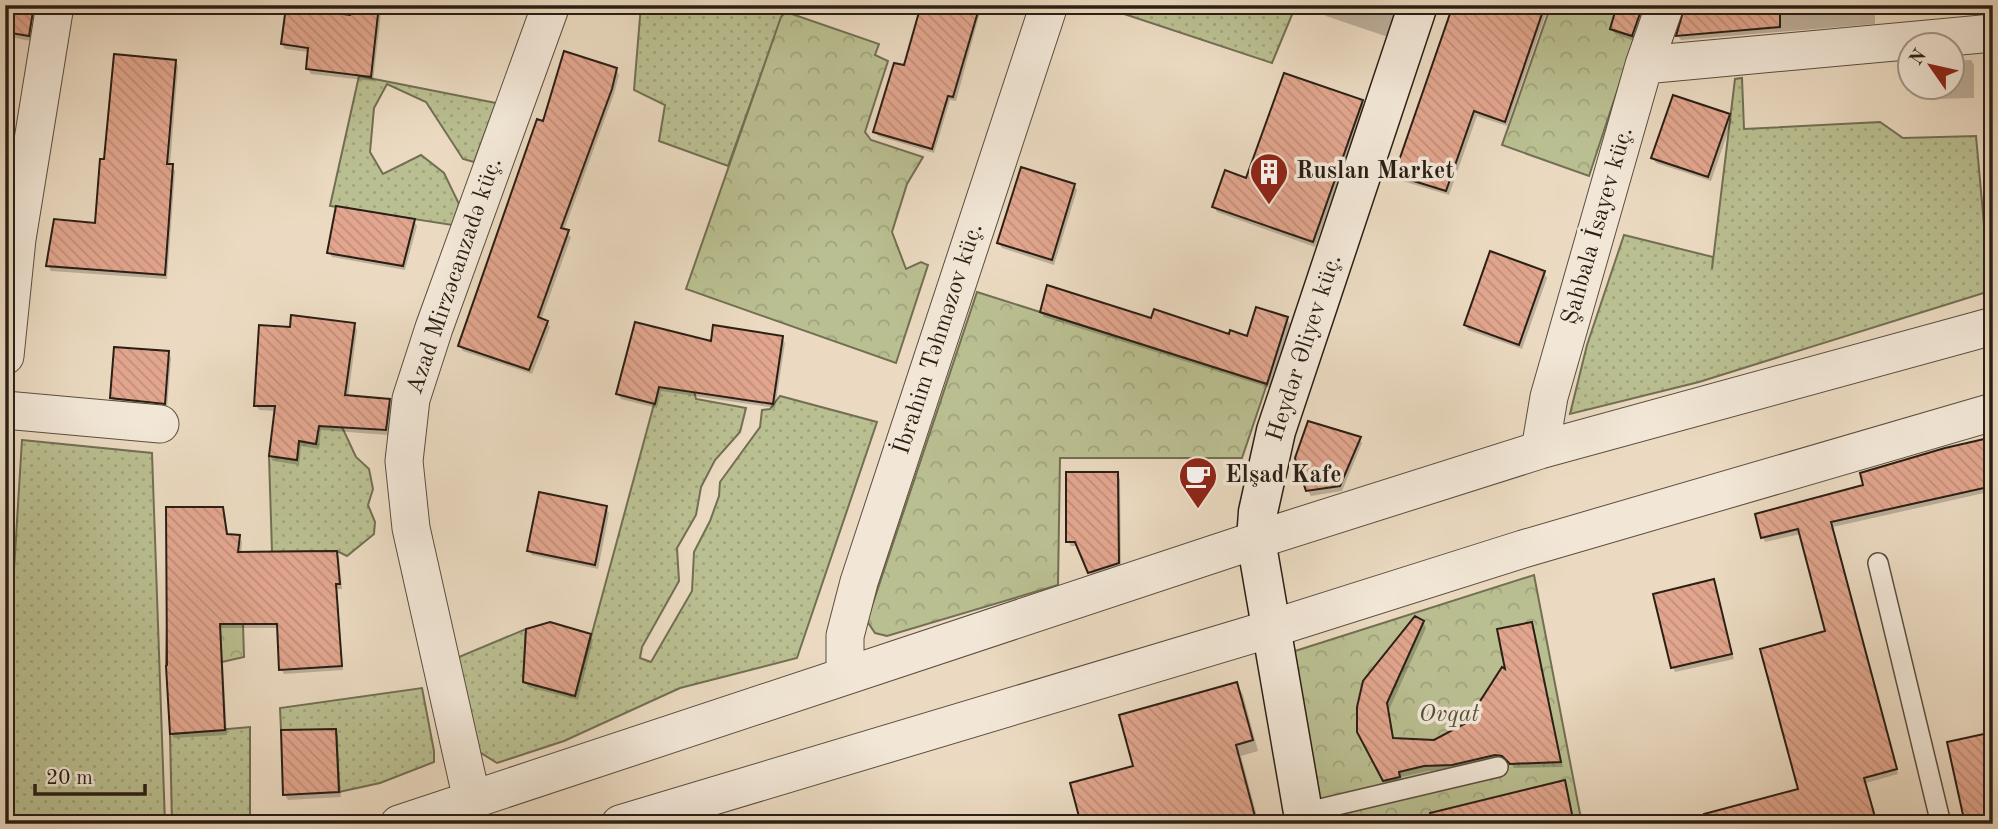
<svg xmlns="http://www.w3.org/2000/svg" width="1998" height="829" font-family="'Old Standard TT',serif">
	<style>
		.grass { fill: url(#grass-dots); stroke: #726f53; stroke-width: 2 }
		.forest { fill: url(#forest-crowns); stroke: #726f53; stroke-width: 2 }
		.shadow { fill: #0003 }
		.building { fill: url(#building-back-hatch); stroke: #2a1f15; stroke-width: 2 }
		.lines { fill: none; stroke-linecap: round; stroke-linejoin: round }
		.lane-casing { stroke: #5a4e40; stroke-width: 22 }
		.street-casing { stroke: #5a4e40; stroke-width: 39 }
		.secondary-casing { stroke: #2a1f15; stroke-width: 41 }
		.lane { stroke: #f2e7d7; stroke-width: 19 }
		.street { stroke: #f2e7d7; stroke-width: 37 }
		.secondary { stroke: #f2e7d7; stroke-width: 38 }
		.labels { text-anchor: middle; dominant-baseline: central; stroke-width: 7; stroke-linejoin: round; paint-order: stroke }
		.poi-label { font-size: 24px; font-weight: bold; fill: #2a1f15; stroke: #f2e7d7; text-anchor: start }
		.street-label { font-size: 24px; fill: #2a1f15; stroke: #f2e7d7 }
		.park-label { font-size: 24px; font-style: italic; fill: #554f3a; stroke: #f2e7d7 }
	</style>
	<defs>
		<pattern id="grass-dots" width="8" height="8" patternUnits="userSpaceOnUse" patternTransform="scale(1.75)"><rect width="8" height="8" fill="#babf91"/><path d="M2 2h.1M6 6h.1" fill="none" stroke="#a0a47c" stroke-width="1.8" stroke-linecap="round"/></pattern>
		<pattern id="forest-crowns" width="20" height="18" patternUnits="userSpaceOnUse" patternTransform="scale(1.75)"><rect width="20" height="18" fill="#babf91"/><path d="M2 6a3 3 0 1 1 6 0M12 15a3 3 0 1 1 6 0" fill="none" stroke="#a0a47c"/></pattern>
		<pattern id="building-back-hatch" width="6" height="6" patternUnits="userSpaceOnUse" patternTransform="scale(1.75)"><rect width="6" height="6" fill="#e2a68e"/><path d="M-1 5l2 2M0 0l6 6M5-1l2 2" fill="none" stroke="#c28e7a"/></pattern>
	</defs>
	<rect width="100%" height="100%" fill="#ebdac1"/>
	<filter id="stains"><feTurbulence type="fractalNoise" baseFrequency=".00286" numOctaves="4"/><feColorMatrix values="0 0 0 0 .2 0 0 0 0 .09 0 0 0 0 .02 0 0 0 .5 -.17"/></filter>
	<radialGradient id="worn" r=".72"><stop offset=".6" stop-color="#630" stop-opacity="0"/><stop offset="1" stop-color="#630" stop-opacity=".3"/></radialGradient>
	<!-- grass -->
	<path class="grass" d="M641,5H786L728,166L659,141L665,105L634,90Z
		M1097,5H1296L1272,63Z
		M359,76L496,103L474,162L463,159L426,102L387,84L374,108L370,152L383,174L421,155L444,173L459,204L452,225L330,206Z
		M1742,78L1744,129L1880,122L1903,138L1976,136L1990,291L1699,382L1570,414L1587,345L1624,235L1713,257L1712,269L1735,79Z
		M660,382L694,391L696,399L746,408L740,432L715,460L701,487L696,515L677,548L679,581L642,647L640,658L651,662L692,591L694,552L710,521L719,496L720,482L760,427L762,410L770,409L780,396L877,422L797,658L680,688L564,741L497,763L478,751L454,659L526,629L523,682L575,696Z
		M321,411L330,413L343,429L356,457L369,469L373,489L368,505L375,522L374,534L347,556L337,551L272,552L269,456L297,460L299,441L316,444Z
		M22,440L152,453L165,824H5V716Z
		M422,688L434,751V762L380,783L339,792L336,730H281L280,708Z
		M250,727V824H172L170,734Z"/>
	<!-- forest -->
	<path class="forest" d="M1551,5H1599L1616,10L1610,29L1635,37L1589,176L1502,145Z
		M786,12L879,44L875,55L888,61L865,132L871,140L923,157L907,184L892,232L906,269L921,262L928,265L896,363L686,289L781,17Z
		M977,292L1267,384L1242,458H1060L1058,585L887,636L875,633L867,621Z
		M1534,575L1582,824H1324L1292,652Z
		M167,624H243L244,657L222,662L166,666Z"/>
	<!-- shadow -->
	<path class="shadow" d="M5,5H37L31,41L5,36Z
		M192,5H231L230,12L194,8Z
		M923,5H982L956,101L950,100L934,153L878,136L875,131L905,67Z
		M1325,5H1398L1388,37L1326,16L1323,11Z
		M1454,5H1549L1507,126L1477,116L1449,195L1399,180L1396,174Z
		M1619,5H1647L1634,41L1615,34L1612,29Z
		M1703,5H1875V24L1681,40L1678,36Z
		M378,8L381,13L373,81L311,74L308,69L309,52L285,49L282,44Z
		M1971,60L1974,65V98L1932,99L1929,88H1952V61Z
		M175,61L178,66L170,165L175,171L167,279L51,271L48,266L97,224L106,161Z
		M616,69L619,75L614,94L564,230L571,237L541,320L547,322L550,327L532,374L463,351L460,346L544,124Z
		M1362,102L1365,107L1315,247L1217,212L1214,207L1247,180Z
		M1729,115L1732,120L1711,181L1656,163L1653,158Z
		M1074,185L1077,190L1054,265L1002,248L999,243Z
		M414,221L417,226L405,270L332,257L329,252Z
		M1544,273L1547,278L1522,349L1468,330L1465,324Z
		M1041,312L1152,320L1248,338L1287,319L1290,324L1270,388L1044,317Z
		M354,324L357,330L348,397L389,401L392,406L388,435L321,430L319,449L301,446L299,465L273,461L270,456L276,411L259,410L256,405L291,329Z
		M782,338L785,343L775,408L661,391L657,408L621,399L618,394L712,343Z
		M168,352L171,358L167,408L115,403L112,398Z
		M1359,438L1362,443L1342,491L1311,496L1308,491Z
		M1993,439V491L1833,527L1898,774L1866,783L1877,824H1676L1800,790L1827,633L1801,534L1765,542L1763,537L1865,486Z
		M1117,474L1120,479L1121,569L1093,578L1079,546H1071L1068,541Z
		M222,508L225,514L228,536L239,537L242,542L241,554L336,552L339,557L342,589H337L343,670L284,674L281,669L279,628H221L227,735L174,738L171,733Z
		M606,508L609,513L598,569L532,555L529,550Z
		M1714,581L1734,659L1675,672L1673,667Z
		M1423,622L1426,628L1389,710L1394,740L1434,742L1467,724L1508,672L1531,624L1563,767L1514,768L1511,763L1500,760L1455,770L1428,771L1401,777L1402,783L1388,786L1359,732Z
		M590,635L593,640L578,700L528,687L525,681Z
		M1236,684L1243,695L1258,751L1241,756L1259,824H1083L1136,767Z
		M335,731L338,736L341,797L288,800L285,795Z
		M1993,734V824H1967L1949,744Z
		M1564,782L1575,824H1478Z"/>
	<!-- building -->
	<path class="building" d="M5,5H34L29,36L5,32Z
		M352,5H379L371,77L306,69L308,48L281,44L286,7L350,15Z
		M921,5H980L953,97L948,96L932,149L873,132L894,63L904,65Z
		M1453,5H1545L1505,122L1474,111L1446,191L1394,175Z
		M1617,5H1643L1632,36L1610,29Z
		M1685,5H1780V27L1676,36Z
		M564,51L617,68L612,89L561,228L569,230L538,317L548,321L529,370L458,346L537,119L543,121Z
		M114,54L176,60L167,164H173L165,275L46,266L54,219L95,223L100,159H104Z
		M1284,73L1363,100L1313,242L1212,207L1225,170L1246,178Z
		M1673,95L1730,114L1708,177L1651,158Z
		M1021,167L1075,184L1052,260L997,243Z
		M336,206L415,219L403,266L327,253Z
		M1490,251L1545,271L1519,345L1464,325Z
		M1047,285L1151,318L1154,309L1229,334L1230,330L1247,336L1256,307L1288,317L1267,384L1040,312Z
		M291,315L355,323L345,395L390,399L386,430L319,426L316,444L299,441L297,460L269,456L275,406H254L259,325L290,327Z
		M635,322L711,341L713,325L783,336L773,404L659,387L655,404L616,394Z
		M114,347L169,351L165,404L110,398Z
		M1308,421L1361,437L1340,486L1306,491L1295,458Z
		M1993,437V486L1831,522L1897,769L1864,778L1877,824H1706L1704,814L1798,789L1760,649L1825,631L1798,529L1761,538L1755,514L1863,485L1860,473L1945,448Z
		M1066,472H1118L1119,563L1088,573L1075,542H1066Z
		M539,492L607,506L595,565L527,551Z
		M166,507H223L227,534L240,535L238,552L337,551L340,584H336L342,666L279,670L277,624H220L225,730L170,734L166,666L167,665Z
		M1714,579L1732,654L1671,668L1653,594Z
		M1415,616L1424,621L1387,703L1393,738L1434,740L1466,723L1502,667L1505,669L1497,629L1532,622L1561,762L1510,764L1502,756L1495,755L1452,765L1424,766L1399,772L1400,777L1383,781L1357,732V707L1363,681Z
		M550,622L591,634L575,696L523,682L526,629Z
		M1237,682L1253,740L1236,745L1257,824H1081L1070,783L1133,766L1119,715Z
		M336,729L339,792L283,795L281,730Z
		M1993,732V819L1965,824L1947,742Z
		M1565,780L1574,824H1432L1430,813Z"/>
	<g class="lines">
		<defs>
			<path id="lane" d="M1878,563L1941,824
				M1303,813L1498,767"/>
			<path id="street" d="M1644,65L1993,33
				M5,356L17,239L55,5
				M5,410L160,424
				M1540,450L1549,397L1644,65L1665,5
				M845,675V636L859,582L1049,5
				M472,800L411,528L404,461L411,399L434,328L551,5
				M399,824L1256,540L1540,450L1993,326
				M620,824L1270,629L1523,549L1993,412"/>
			<path id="secondary" d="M1305,824L1256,540L1258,512L1276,431L1418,5"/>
		</defs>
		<!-- lane casing -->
		<use href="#lane" class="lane-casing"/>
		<!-- street casing -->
		<use href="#street" class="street-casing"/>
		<!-- secondary casing -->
		<use href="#secondary" class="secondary-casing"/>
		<!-- lane -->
		<use href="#lane" class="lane"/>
		<!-- street -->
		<use href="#street" class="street"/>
		<!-- secondary -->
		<use href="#secondary" class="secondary"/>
	</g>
	<!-- icons -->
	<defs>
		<symbol id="building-pin" viewBox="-11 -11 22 30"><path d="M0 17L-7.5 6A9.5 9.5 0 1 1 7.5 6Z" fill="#8f2418" stroke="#f2e7d7"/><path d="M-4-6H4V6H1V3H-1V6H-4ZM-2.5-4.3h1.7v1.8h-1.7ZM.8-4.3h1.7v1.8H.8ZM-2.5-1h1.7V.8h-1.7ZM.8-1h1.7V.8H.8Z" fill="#fff"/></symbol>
		<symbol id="cafe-pin" viewBox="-11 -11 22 30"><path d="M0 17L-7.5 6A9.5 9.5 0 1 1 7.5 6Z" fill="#8f2418" stroke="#f2e7d7"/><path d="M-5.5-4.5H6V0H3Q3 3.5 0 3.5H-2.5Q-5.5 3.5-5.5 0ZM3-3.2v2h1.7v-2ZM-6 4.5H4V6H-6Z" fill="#fff"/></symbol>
	</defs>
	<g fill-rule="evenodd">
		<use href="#building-pin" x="1247" y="150" width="44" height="60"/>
		<use href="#cafe-pin" x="1176" y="454" width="44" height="60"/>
	</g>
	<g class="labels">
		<!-- poi labels -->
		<g class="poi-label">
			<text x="1296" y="172">Ruslan Market</text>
			<text x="1225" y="476">Elşad Kafe</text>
		</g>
		<!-- street labels -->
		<g class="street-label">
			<text transform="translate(1598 226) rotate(-74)">Şahbala İsayev küç.</text>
			<text transform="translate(455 276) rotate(-71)">Azad Mirzəcanzadə küç.</text>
			<text transform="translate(939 339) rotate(-72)">İbrahim Təhməzov küç.</text>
			<text transform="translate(1305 348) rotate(-72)">Heydər Əliyev küç.</text>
		</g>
		<!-- park labels -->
		<g class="park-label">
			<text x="1449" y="715">Ovqat</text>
		</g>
	</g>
	<!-- margin -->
	<rect width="1998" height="829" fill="none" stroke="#ebdac1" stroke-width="28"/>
	<rect x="7" y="7" width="1984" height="815" fill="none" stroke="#2a1f15" stroke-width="3.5"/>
	<rect x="14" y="14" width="1970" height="801" fill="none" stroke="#2a1f15" stroke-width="2"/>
	<!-- north arrow -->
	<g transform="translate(1931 66) rotate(304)"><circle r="33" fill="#f2e7d7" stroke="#a29789" stroke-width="2"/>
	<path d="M0-5L12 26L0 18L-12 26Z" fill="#8f2418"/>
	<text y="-10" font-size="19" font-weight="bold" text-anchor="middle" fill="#2a1f15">N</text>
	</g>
	<!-- scale -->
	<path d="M35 784v10h110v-10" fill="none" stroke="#2a1f15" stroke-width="3.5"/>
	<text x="46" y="784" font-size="21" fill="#2a1f15" stroke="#f2e7d7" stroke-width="5" paint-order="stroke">20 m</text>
	<rect width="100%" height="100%" filter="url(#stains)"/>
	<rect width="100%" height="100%" fill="url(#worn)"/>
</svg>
